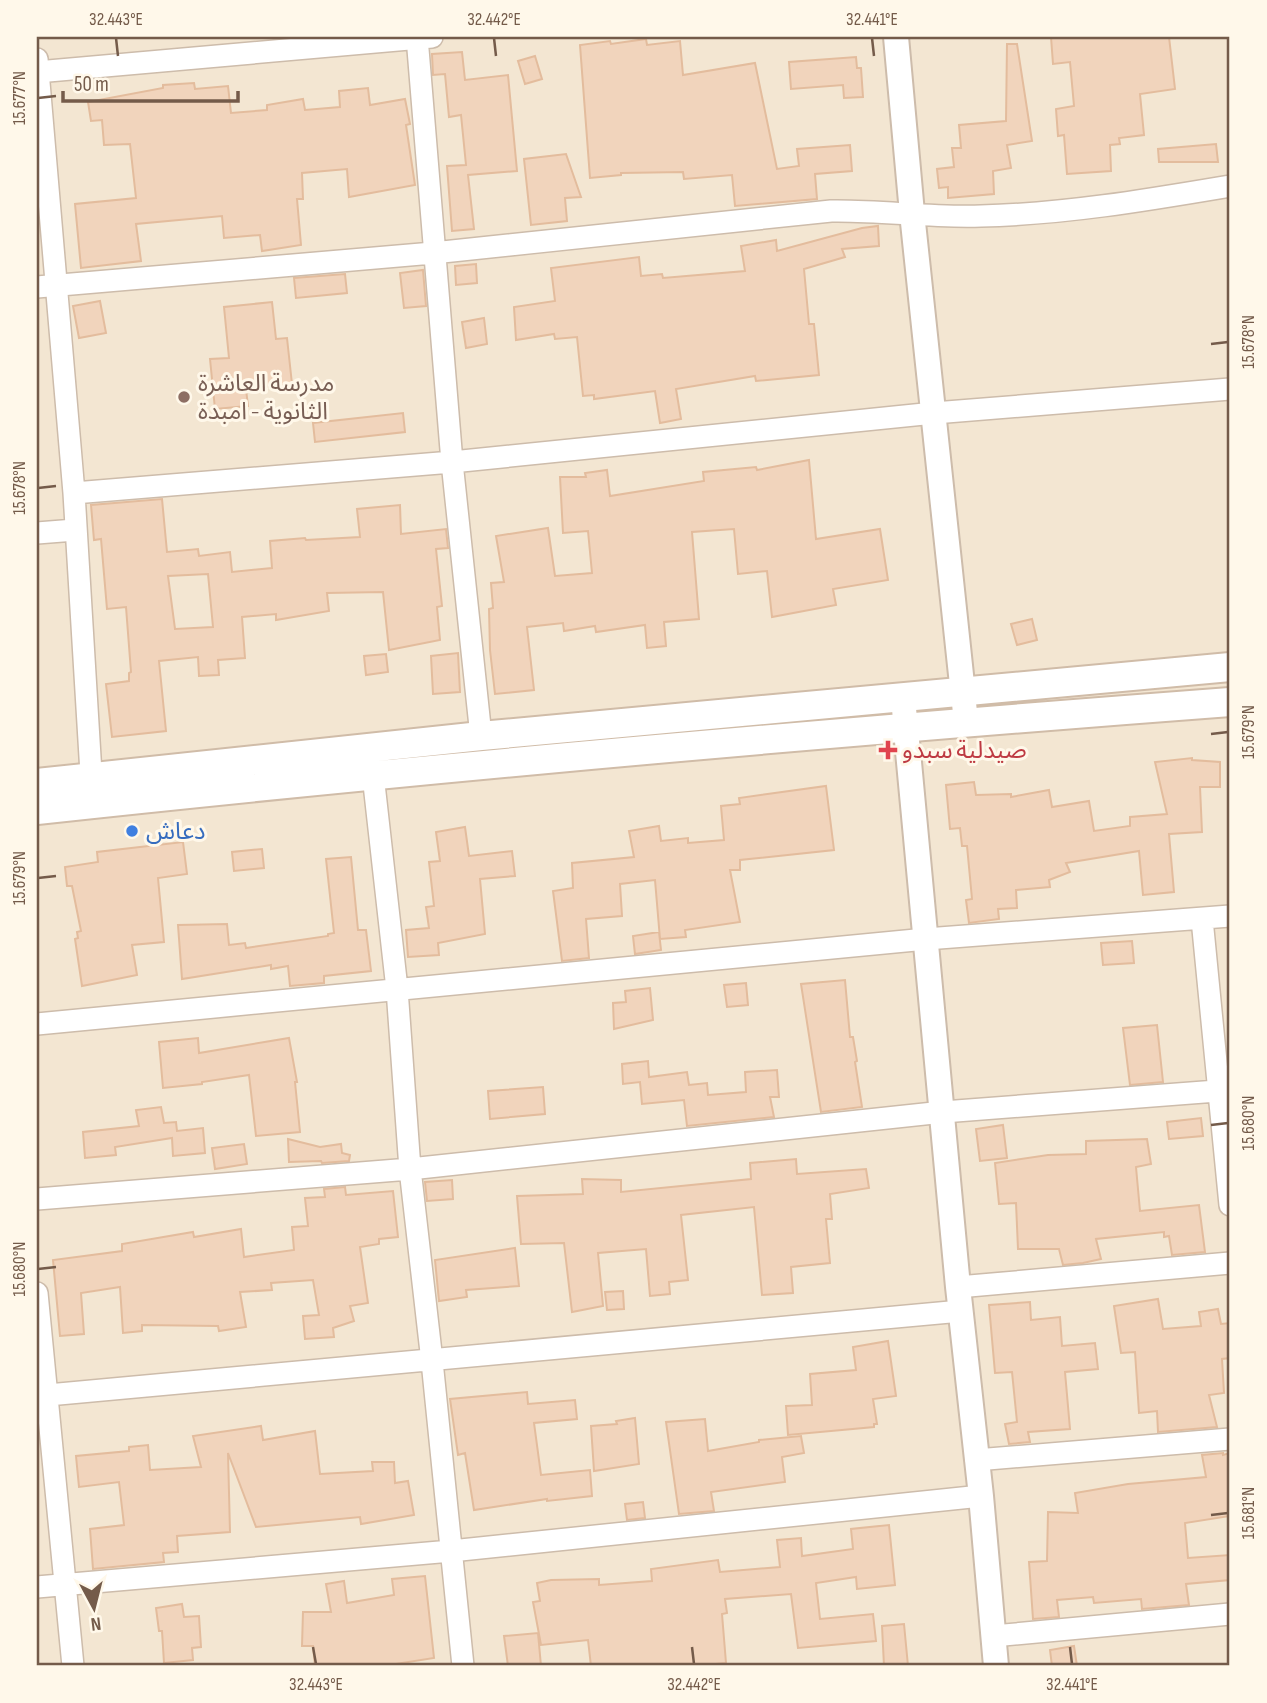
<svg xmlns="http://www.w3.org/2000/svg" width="1267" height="1703" font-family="'Sofia Sans Condensed','Noto Sans Arabic',sans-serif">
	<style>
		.residential { fill: #f3e6d2 }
		.building { fill: #f1d4bc; stroke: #e3bc9d; stroke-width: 2; fill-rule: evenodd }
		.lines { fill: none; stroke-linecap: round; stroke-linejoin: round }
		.minor-casing { stroke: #cdbcab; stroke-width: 24 }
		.tertiary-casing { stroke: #cdbcab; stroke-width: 28 }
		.secondary-casing { stroke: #d0bca8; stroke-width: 32 }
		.minor { stroke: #fff; stroke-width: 21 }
		.tertiary { stroke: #fff; stroke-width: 24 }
		.secondary { stroke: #fff; stroke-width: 28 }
		.ticks { fill: none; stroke: #745b4a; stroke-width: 2.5 }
		.education-dot { fill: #8d6e63; stroke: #fff8ea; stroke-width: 2.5 }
		.health-dot { fill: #e0444e; stroke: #fff8ea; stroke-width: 2.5 }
		.shop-dot { fill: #3f7fe0; stroke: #fff8ea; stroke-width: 2.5 }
		.labels { text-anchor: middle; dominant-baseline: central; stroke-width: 6; stroke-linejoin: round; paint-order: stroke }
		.education-label { font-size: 24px; fill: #785e54; stroke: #fff8ea; text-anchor: start }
		.health-label { font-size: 24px; fill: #be3a42; stroke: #fff8ea; text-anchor: start }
		.shop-label { font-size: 24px; fill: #366cbe; stroke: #fff8ea; text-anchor: start }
		.neatline { fill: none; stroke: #745b4a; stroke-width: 2.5 }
		.ticks-label { font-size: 18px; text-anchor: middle; fill: #745b4a }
	</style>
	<rect width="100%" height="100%" fill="#fcf4e4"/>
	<!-- residential -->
	<path class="residential" d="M37,37H1230V1666H37Z"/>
	<!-- building -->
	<path class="building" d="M1051,37H1169L1175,89L1140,94L1144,135L1119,138L1120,144L1110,145L1111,171L1067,174L1064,135L1058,136L1056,109L1074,106L1070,62L1053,64Z
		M646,39L647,45L680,41L683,75L755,63L777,169L799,166L797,149L850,145L852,171L815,174L817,199L735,206L732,175L684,179L683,172L621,173V175L590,178L580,45L610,41L611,44Z
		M1007,44H1017L1032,141L1007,145L1011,168L993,171L994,194L948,198V187L939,188L937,169L954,167L952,148H961L959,125L1006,121Z
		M462,52L465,80L508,75L517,171L468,175L474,229L452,231L447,166L466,165L461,115L449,117L445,74L433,75L432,54Z
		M535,56L542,79L525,84L518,61Z
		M856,57L857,68H861L863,97L844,98L843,85L791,89L789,62Z
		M194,83L195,89L228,86L231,113L267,110V105L303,99L305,110L340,107L339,91L368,88L370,105L405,99L410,124L406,125L415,185L349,197L347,169L302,173L303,199H297L301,245L262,251L260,235L224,238L222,216L136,224L141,261L81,268L75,204L136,198L130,144L104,145L102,120L91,121L88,102L163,88V85Z
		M1216,144L1218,162H1159L1158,149Z
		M566,154L581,197L565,198L567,221L531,225L524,159Z
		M878,226L879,246L842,249L845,257L804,269L809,324H814L819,375L756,381L755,376L676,389L681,419L660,423L655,391L594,399V395L583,396L577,337L555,339L554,334L516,340L514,307L555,301L551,268L639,257L641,276L662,274L663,278L745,271L741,246L776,240L777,251L862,228Z
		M476,264L477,283L456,285L455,266Z
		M423,270L426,306L404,308L400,273Z
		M345,274L347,293L296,298L294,278Z
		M100,301L106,333L79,338L73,306Z
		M272,302L276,339L287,338L292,384L246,389L248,406L215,409L210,359L229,358L224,307Z
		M484,318L487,344L466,348L462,322Z
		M403,413L405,432L315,442L313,423Z
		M809,460L816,539L880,529L888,580L833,589L836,605L772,617L767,571L738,574L734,529L692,532L699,619L664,622L666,646L647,648L645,625L596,632L595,626L564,631L563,623L527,627L534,690L495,694L490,650L489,609L493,608L491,583L504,582L496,536L548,528L555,576L592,573L588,531L563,533L560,477H586L585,473L607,470L610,496L704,481L703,472L756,467L757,470Z
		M162,499L167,552L198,549L199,556L230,552L232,572L272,568L270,541L305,538L306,540L360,537L357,509L400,505L401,534L446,529L448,548L436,549L442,606L437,607L440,640L389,650L383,592L327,593L329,611L276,620V614L242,617L245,658L218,660L219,675L199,676L198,657L159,661L166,731L112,737L106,684L129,681V673L131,672L126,607L107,609L101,539L94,540L91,505ZM208,574L213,627L175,629L168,576Z
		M1032,619L1037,640L1017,645L1011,624Z
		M458,653L460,692L433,694L431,656Z
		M386,654L388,672L366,675L364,656Z
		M1192,758V760L1220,762V787H1200L1202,832L1169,834L1174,892L1143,895L1139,851L1066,863L1070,872L1049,880L1050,887L1016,890L1017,908L998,909L999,919L969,923L966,900L972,899L967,846H962L960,828L950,829L946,785L974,782L976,795L1011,794V797L1049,790L1052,807L1089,801L1094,831L1130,826V817L1167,814L1155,762Z
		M826,786L834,850L740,860V870H730L740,922L685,930L686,937L660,939L655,880L620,884L622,916L586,919L589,958L562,961L553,891L573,888L572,863L634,857L629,831L659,826L661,841L688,838V843L724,840L721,806L740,804L739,798Z
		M465,827L469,856L512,851L515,876L480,879L485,934L438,943L439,955L408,957L406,930L429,928L426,907L434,906L429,862L440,861L436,832Z
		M183,842L187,874L158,878L164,942L132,945L137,975L82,986L75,939L78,938L77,932L81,931L72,886H67L65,867L98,862L97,852Z
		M262,849L264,868L234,871L232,852Z
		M351,857L358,930H366L371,971L324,976V983L290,986L288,966L271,969V965L182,979L178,925L227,924L229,945L245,943L246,948L328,936V934L334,933L326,859Z
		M659,932L661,950L635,954L633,936Z
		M1132,941L1134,963L1103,965L1101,943Z
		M845,980L850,1037H853L857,1061L855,1062L862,1107L821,1112L801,984Z
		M746,983L748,1005L727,1007L724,985Z
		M650,988L653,1020L614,1029L613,1003L626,1002L625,991Z
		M1157,1025L1163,1082L1130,1085L1123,1028Z
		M198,1038L199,1053L289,1038L297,1082H295L300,1132L256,1136L249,1075L202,1082V1084L163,1088L159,1042Z
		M648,1061L649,1077L687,1072L689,1085L707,1083L708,1095L746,1092L745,1072L777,1070L779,1097H770L774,1117L687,1126L684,1100L642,1104L640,1082L623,1084L622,1064Z
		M543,1087L545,1114L490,1119L488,1091Z
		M161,1107L164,1123L176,1122L177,1131L203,1128L205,1153L173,1156L172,1138L115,1147L116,1155L85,1158L83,1132L139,1126L136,1110Z
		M1201,1118L1203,1136L1169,1139L1167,1122Z
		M1003,1125L1007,1158L980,1161L976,1129Z
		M288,1139L320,1147L341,1144L342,1153L350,1155L349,1161L322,1163L321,1161L289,1162Z
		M1147,1139L1151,1164L1136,1167L1140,1211L1199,1205L1205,1252L1172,1255L1169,1236L1164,1237V1232L1096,1239L1101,1259L1083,1263L1063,1265L1059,1249H1018L1016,1203L999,1204L995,1163L1048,1155L1086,1154V1141Z
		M244,1144L247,1164L215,1169L212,1148Z
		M796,1159L797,1174L866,1169L869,1188L830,1194L832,1219H826L830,1263L791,1267L793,1293L762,1295L754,1207L681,1215L688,1280L669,1282L670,1294L650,1296L646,1249L598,1253L603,1306L572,1312L564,1243L521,1244L517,1196L583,1194L582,1179L621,1180V1192L751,1179L750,1163Z
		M452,1180L453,1199L427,1201L425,1182Z
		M345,1187L346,1195L393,1191L398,1237L379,1239V1244L360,1247L368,1303L350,1306L354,1321L333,1328L334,1337L305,1339L303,1316L319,1315L313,1280L271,1283L272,1290L240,1292L246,1327L219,1331L218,1326L142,1325V1331L123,1333L120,1287L81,1293L84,1334L60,1336L53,1260L122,1251V1244L193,1232L194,1237L241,1229L244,1257L294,1250L292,1227L308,1226L305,1198L325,1197L324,1189Z
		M515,1248L519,1286L466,1290L467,1297L439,1301L435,1260Z
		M623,1291L624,1309L607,1310L605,1292Z
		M1158,1299L1163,1329L1201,1326L1199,1312L1218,1309L1221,1324L1230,1323V1358L1222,1359L1224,1393L1209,1395L1217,1427L1158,1432L1157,1411L1139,1413L1135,1352L1121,1353L1114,1306Z
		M1030,1302L1031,1320L1060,1317L1062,1346L1095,1343L1098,1369L1065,1372L1070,1429L1028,1432L1030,1442L1009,1444L1005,1424L1017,1422L1012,1372L995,1373L989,1305Z
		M888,1341L896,1396L873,1399L877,1424H874V1427L788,1435L786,1406L812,1405L810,1374L856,1370L853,1347Z
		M527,1392L528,1404L575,1400L577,1419L534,1423L541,1475L590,1470L592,1496L547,1501V1499L474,1510L465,1453L458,1455L450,1399Z
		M635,1418L639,1464L594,1471L591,1426L617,1424L616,1421Z
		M705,1419L708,1451L759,1442V1440L801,1436L804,1453L782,1457L785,1482L711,1492L714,1511L679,1514L666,1422Z
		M261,1426L263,1440L315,1431L320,1474L373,1471L372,1462H394L395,1483L408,1481L414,1515L361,1524L360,1517L256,1527L228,1453L230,1532L177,1536L178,1552L163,1553L164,1562L93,1569L90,1529L124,1525L119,1482L79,1487L76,1456L129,1451V1447L148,1445L150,1470L201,1467L193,1436Z
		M1223,1453V1455L1230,1453V1516L1185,1523L1188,1558L1230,1555V1580L1186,1584L1189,1605L1142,1609L1141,1599L1094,1603L1093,1597L1057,1600L1059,1617L1033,1619L1029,1562L1047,1561L1048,1512L1078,1513L1075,1493L1128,1484L1206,1477L1202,1455Z
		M643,1502L645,1518L627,1520L625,1504Z
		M889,1525L895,1585L857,1589L856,1577L816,1583L820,1619L873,1614L876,1641L798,1648L791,1594L725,1599L727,1613L722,1614L726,1663L694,1666H591L588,1640L541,1645L533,1602L540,1601L537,1583L551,1580L599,1579V1585L652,1581L651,1569L718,1560L720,1572L780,1567L777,1540L801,1538L802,1556L853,1549L851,1529Z
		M425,1576L434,1658L383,1666H315L313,1646H302L303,1612H331L326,1584L344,1581L347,1603L394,1595L392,1579Z
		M182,1604L184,1617L199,1616L201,1647L192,1648L193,1660L164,1663L162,1631H159L156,1608Z
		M904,1624L908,1666H884L882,1626Z
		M538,1633L541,1666H508L504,1636Z
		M1074,1646L1077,1666H1052L1050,1650Z"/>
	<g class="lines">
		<defs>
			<path id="minor" d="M417,37L452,462L481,736
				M37,59L74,493L92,790
				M37,72L432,37
				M37,287L433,253L831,211C881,210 931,218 981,216C1065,214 1147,200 1230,186
				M74,493L452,462L934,413L1230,389
				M37,533L75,530
				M373,775L397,989L410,1169L432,1361L463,1666
				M1202,919L1230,1205
				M37,1024L926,939L1230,916
				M37,1199L410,1169L943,1112L1230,1090
				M958,1287L1230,1263
				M37,1293L73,1666
				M37,1396L961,1311
				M976,1460L1230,1439
				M37,1587L451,1551L981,1496
				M993,1636L1230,1614"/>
			<path id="tertiary" d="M896,37L912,213L966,722
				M903,698L958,1287L981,1496L996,1666"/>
			<path id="secondary" d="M37,783L481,736L1230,667
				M37,810C434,767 832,732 1230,702"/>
		</defs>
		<!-- minor casing -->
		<use href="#minor" class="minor-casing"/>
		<!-- tertiary casing -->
		<use href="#tertiary" class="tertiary-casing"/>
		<!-- secondary casing -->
		<use href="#secondary" class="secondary-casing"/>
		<!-- minor -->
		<use href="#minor" class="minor"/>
		<!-- tertiary -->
		<use href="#tertiary" class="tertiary"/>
		<!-- secondary -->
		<use href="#secondary" class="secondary"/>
	</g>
	<!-- ticks -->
	<path class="ticks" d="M116,38L118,56M494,38L496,56M872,38L874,56M38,98L56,96M1211,344L1228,342M38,488L56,486M1211,734L1228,732M38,878L56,876M1211,1125L1228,1123M38,1269L56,1267M1211,1515L1228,1513M313,1647L316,1664M692,1647L694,1664M1070,1647L1072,1664"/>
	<!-- markers -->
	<circle class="education-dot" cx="184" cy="397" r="7"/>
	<path class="health-dot" d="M884.5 739.5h7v7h7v7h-7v7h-7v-7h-7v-7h7z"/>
	<circle class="shop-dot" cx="132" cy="831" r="7"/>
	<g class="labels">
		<!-- education labels -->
		<g class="education-label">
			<text x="198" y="383">مدرسة العاشرة<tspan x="198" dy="28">الثانوية - امبدة</tspan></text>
		</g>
		<!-- health labels -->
		<g class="health-label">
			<text x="902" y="750">صيدلية سبدو</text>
		</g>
		<!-- shop labels -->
		<g class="shop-label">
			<text x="146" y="831">دعاش</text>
		</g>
	</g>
	<!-- border -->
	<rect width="1267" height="1703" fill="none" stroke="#fff8ea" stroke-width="77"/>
	<!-- north arrow -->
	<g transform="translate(94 1608) rotate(173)" stroke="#fff8ea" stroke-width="5" paint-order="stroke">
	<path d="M0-5L12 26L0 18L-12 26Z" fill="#745b4a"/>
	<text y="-10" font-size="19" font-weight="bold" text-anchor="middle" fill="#745b4a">N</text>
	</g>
	<!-- scale -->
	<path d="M63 91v10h175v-10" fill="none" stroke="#745b4a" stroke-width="3.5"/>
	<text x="74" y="91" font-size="21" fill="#745b4a" stroke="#fff8ea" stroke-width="5" paint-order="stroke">50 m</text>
	<rect x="38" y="38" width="1190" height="1626" class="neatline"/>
	<g class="ticks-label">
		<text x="116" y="25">32.443°E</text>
		<text x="494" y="25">32.442°E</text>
		<text x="872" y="25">32.441°E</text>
		<text transform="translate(19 98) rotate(-90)" y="6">15.677°N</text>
		<text transform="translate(1248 342) rotate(-90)" y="6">15.678°N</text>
		<text transform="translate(19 488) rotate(-90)" y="6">15.678°N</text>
		<text transform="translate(1248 732) rotate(-90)" y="6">15.679°N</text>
		<text transform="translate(19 878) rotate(-90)" y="6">15.679°N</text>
		<text transform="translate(1248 1123) rotate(-90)" y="6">15.680°N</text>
		<text transform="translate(19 1269) rotate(-90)" y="6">15.680°N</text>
		<text transform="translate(1248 1513) rotate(-90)" y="6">15.681°N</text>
		<text x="316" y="1690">32.443°E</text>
		<text x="694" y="1690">32.442°E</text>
		<text x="1072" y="1690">32.441°E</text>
	</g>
</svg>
